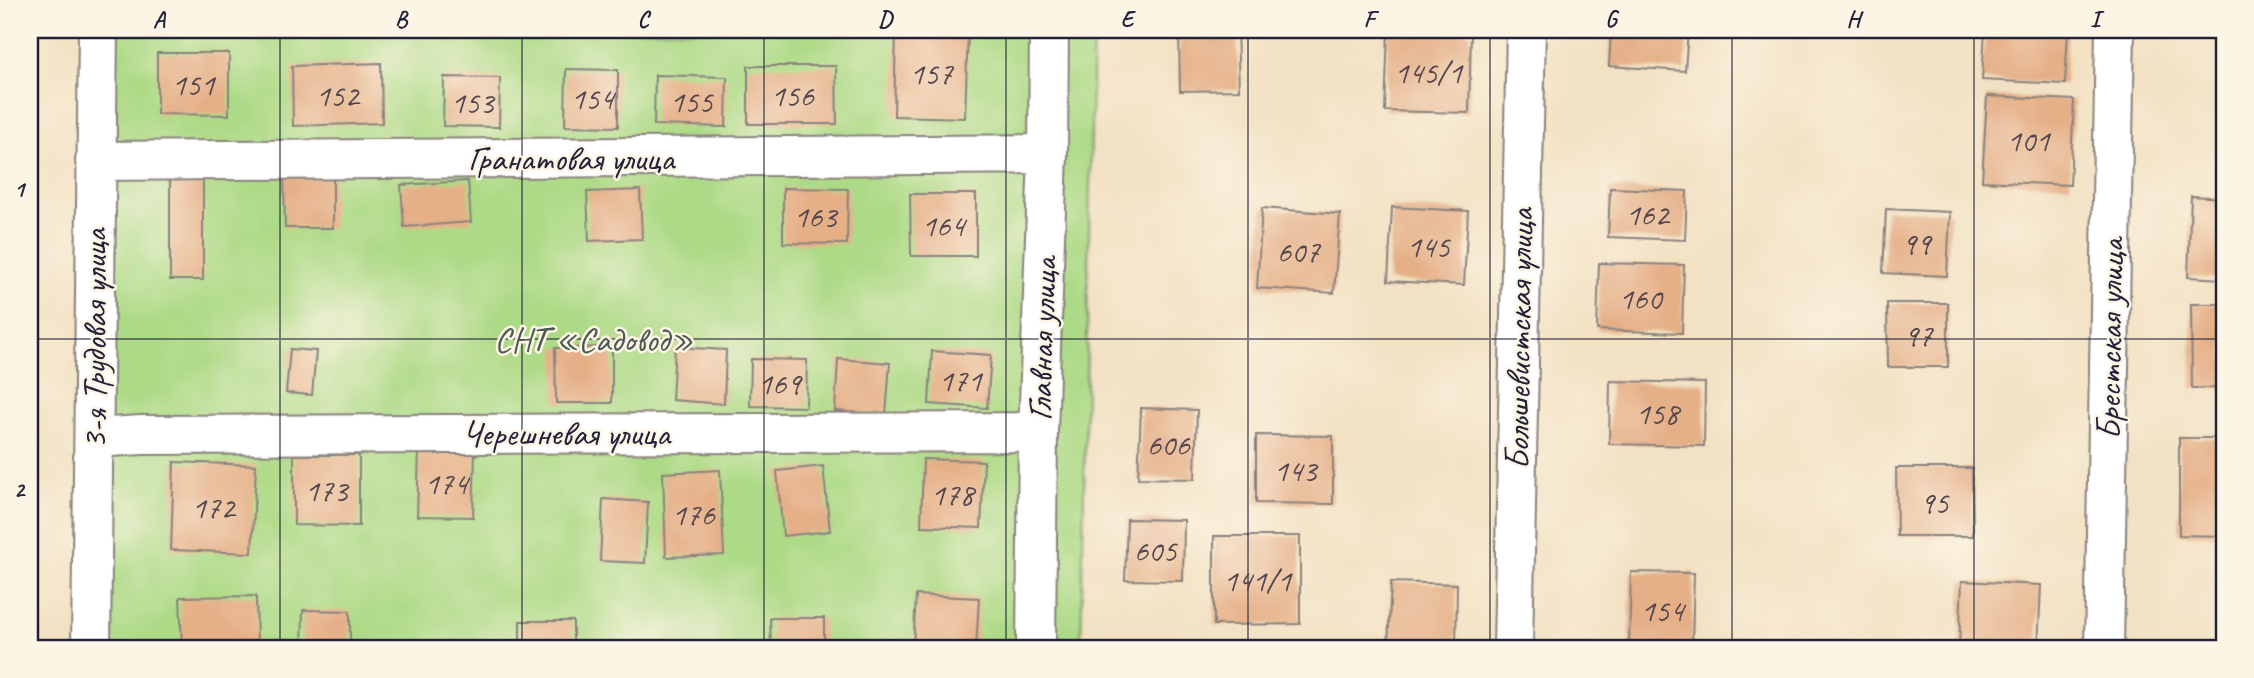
<svg xmlns="http://www.w3.org/2000/svg" width="2254" height="678" font-family="Caveat,sans-serif">
	<style>
		.green { fill: #adda86; stroke: #687e60; stroke-width: 2 }
		.building { fill: #e5b088 }
		.lines { fill: none; stroke-linecap: round; stroke-linejoin: round }
		.street-casing { stroke: #8a827e; stroke-width: 42 }
		.secondary-casing { stroke: #8a827e; stroke-width: 42 }
		.street { stroke: #fff; stroke-width: 38 }
		.secondary { stroke: #fff; stroke-width: 38 }
		.grid { fill: none; stroke: #22223b; stroke-width: 2; stroke-opacity: 0.55 }
		.labels { text-anchor: middle; dominant-baseline: central; stroke-width: 5; stroke-linejoin: round; paint-order: stroke }
		.number-label { font-size: 32px; fill: #53464e }
		.street-label { font-size: 35px; fill: #22223b; stroke: #fcf5e5 }
		.park-label { font-size: 35px; fill: #4c5952; stroke: #fcf5e5 }
		.neatline { fill: none; stroke: #22223b; stroke-width: 2.5 }
		.grid-label { font-size: 23px; text-anchor: middle; font-weight: bold; fill: #22223b }
	</style>
	<rect width="100%" height="100%" fill="#fcf5e5"/>
	<filter id="ink" filterUnits="userSpaceOnUse"><feTurbulence type="fractalNoise" baseFrequency=".0143" numOctaves="2"/><feDisplacementMap in="SourceGraphic" scale="14" xChannelSelector="R" yChannelSelector="G"/><feConvolveMatrix kernelMatrix="1 2 1 2 8 2 1 2 1" color-interpolation-filters="sRGB"/></filter>
	<filter id="wash" filterUnits="userSpaceOnUse"><feTurbulence type="fractalNoise" baseFrequency=".00686" numOctaves="4" result="noise"/><feDisplacementMap in="SourceGraphic" scale="28" xChannelSelector="R" yChannelSelector="G"/><feGaussianBlur stdDeviation="1.57" result="paint"/><feColorMatrix in="noise" values="0 0 0 0 0 0 0 0 0 0 0 0 0 0 0 0 0 1.4 0 .05"/><feComposite in="paint" operator="in"/></filter>
	<g filter="url(#wash)">
		<rect width="100%" height="100%" fill="#f2e1c2"/>
		<!-- green -->
		<path class="green" d="M109,30H1093L1081,648H95Z"/>
		<g id="blocks">
			<!-- building -->
			<path class="building" d="M896,30H968L965,118L894,116Z
				M1179,30H1237L1239,90L1180,91Z
				M1388,30L1471,33L1469,113L1385,111Z
				M1611,30H1688L1685,71L1609,66Z
				M1985,30H2068L2065,84L1982,80Z
				M157,53H229V115L157,114Z
				M381,63L382,123L293,126L292,66Z
				M748,66H836L837,124H748Z
				M566,69L618,70V127L565,126Z
				M655,75L727,77L726,127L654,125Z
				M444,77L500,78L499,127L443,126Z
				M1987,96L2074,100L2070,185L1982,181Z
				M333,175V228H285L284,176Z
				M170,178H203V280H170Z
				M468,181L471,222L404,227L401,185Z
				M783,188L848,189L847,244L783,243Z
				M1610,188L1687,191L1685,240L1608,237Z
				M640,190L642,239L589,241L587,192Z
				M910,194H976V256H911Z
				M2191,196L2224,198V279L2188,277Z
				M1392,207L1468,211L1464,285L1388,281Z
				M1262,208L1340,214L1334,293L1257,288Z
				M1886,209L1950,212L1947,276L1883,273Z
				M1599,263L1684,265L1682,333L1597,330Z
				M1887,303H1948V367H1888Z
				M2191,304H2224V388H2192Z
				M612,347V403H556L555,348Z
				M675,347L726,350L724,404L672,400Z
				M290,349L316,351L312,395L286,393Z
				M932,351L991,355L987,408L929,404Z
				M751,359L807,360L806,407L750,406Z
				M838,359L890,363L886,415L835,411Z
				M1610,381L1705,383L1704,446L1609,444Z
				M1141,408L1197,410L1195,479L1138,478Z
				M1256,435L1333,436V504L1256,503Z
				M2179,438H2224V536L2179,535Z
				M419,449L475,451L473,517L417,516Z
				M294,455H359V526L294,525Z
				M923,459L984,461L981,528L921,526Z
				M174,462L256,465L252,553L171,550Z
				M823,466L830,531L783,536L777,471Z
				M1896,468H1972L1973,536H1897Z
				M720,470L724,555L666,557L663,473Z
				M603,499L648,502L645,563L600,561Z
				M1127,519L1184,520L1183,581L1125,580Z
				M1214,536H1300V624L1214,625Z
				M1631,572L1694,573L1692,647L1629,646Z
				M1962,581L2041,585L2038,648H1959Z
				M1391,582L1457,584L1456,648H1388Z
				M916,595L979,598L976,648H913Z
				M256,596L257,648H182L180,597Z
				M303,610L350,611V648H302Z
				M770,618H824V648H771Z
				M520,621H573V648H520Z"/>
		</g>
	</g>
	<g filter="url(#ink)">
		<use href="#blocks" fill-opacity="0" stroke="#8a827e" stroke-width="2"/>
		<g class="lines">
			<defs>
				<path id="street" d="M95,161L1048,154
					M94,438L142,435L1038,432
					M1036,648L1038,432L1048,154L1049,30
					M1513,648L1526,30
					M2104,648L2115,30"/>
				<path id="secondary" d="M91,648L98,30"/>
			</defs>
			<!-- street casing -->
			<use href="#street" class="street-casing"/>
			<!-- secondary casing -->
			<use href="#secondary" class="secondary-casing"/>
			<!-- street -->
			<use href="#street" class="street"/>
			<!-- secondary -->
			<use href="#secondary" class="secondary"/>
		</g>
	</g>
	<!-- grid -->
	<path class="grid" d="M280,30V648M522,30V648M764,30V648M1006,30V648M1248,30V648M1490,30V648M1732,30V648M1974,30V648M30,339H2224"/>
	<g class="labels">
		<!-- number labels -->
		<g class="number-label">
			<text x="1428" y="72">145/1</text>
			<text x="931" y="73">157</text>
			<text x="193" y="84">151</text>
			<text x="337" y="95">152</text>
			<text x="792" y="95">156</text>
			<text x="592" y="98">154</text>
			<text x="691" y="101">155</text>
			<text x="472" y="102">153</text>
			<text x="2028" y="140">101</text>
			<text x="1647" y="214">162</text>
			<text x="815" y="216">163</text>
			<text x="943" y="225">164</text>
			<text x="1916" y="243">99</text>
			<text x="1428" y="246">145</text>
			<text x="1298" y="251">607</text>
			<text x="1640" y="298">160</text>
			<text x="1918" y="335">97</text>
			<text x="960" y="380">171</text>
			<text x="779" y="383">169</text>
			<text x="1657" y="413">158</text>
			<text x="1168" y="444">606</text>
			<text x="1295" y="470">143</text>
			<text x="446" y="483">174</text>
			<text x="326" y="490">173</text>
			<text x="952" y="494">178</text>
			<text x="1934" y="502">95</text>
			<text x="213" y="507">172</text>
			<text x="693" y="514">176</text>
			<text x="1155" y="550">605</text>
			<text x="1257" y="580">141/1</text>
			<text x="1662" y="610">154</text>
		</g>
		<!-- street labels -->
		<g class="street-label">
			<text x="571" y="158">Гранатовая улица</text>
			<text transform="translate(94 339) rotate(-90)">3-я Трудовая улица</text>
			<text transform="translate(1042 339) rotate(-88)">Главная улица</text>
			<text transform="translate(1519 339) rotate(-89)">Большевистская улица</text>
			<text transform="translate(2110 339) rotate(-89)">Брестская улица</text>
			<text x="566" y="433">Черешневая улица</text>
		</g>
		<!-- park labels -->
		<g class="park-label">
			<text x="594" y="339">СНТ «Садовод»</text>
		</g>
	</g>
	<!-- margin -->
	<rect width="2254" height="678" fill="none" stroke="#fcf5e5" stroke-width="77"/>
	<rect x="38" y="38" width="2178" height="602" class="neatline"/>
	<g class="grid-label">
		<text x="159" y="27">A</text>
		<text x="401" y="27">B</text>
		<text x="643" y="27">C</text>
		<text x="885" y="27">D</text>
		<text x="1127" y="27">E</text>
		<text x="1369" y="27">F</text>
		<text x="1611" y="27">G</text>
		<text x="1853" y="27">H</text>
		<text x="2095" y="27">I</text>
		<text x="19" y="197">1</text>
		<text x="19" y="497">2</text>
	</g>
</svg>
